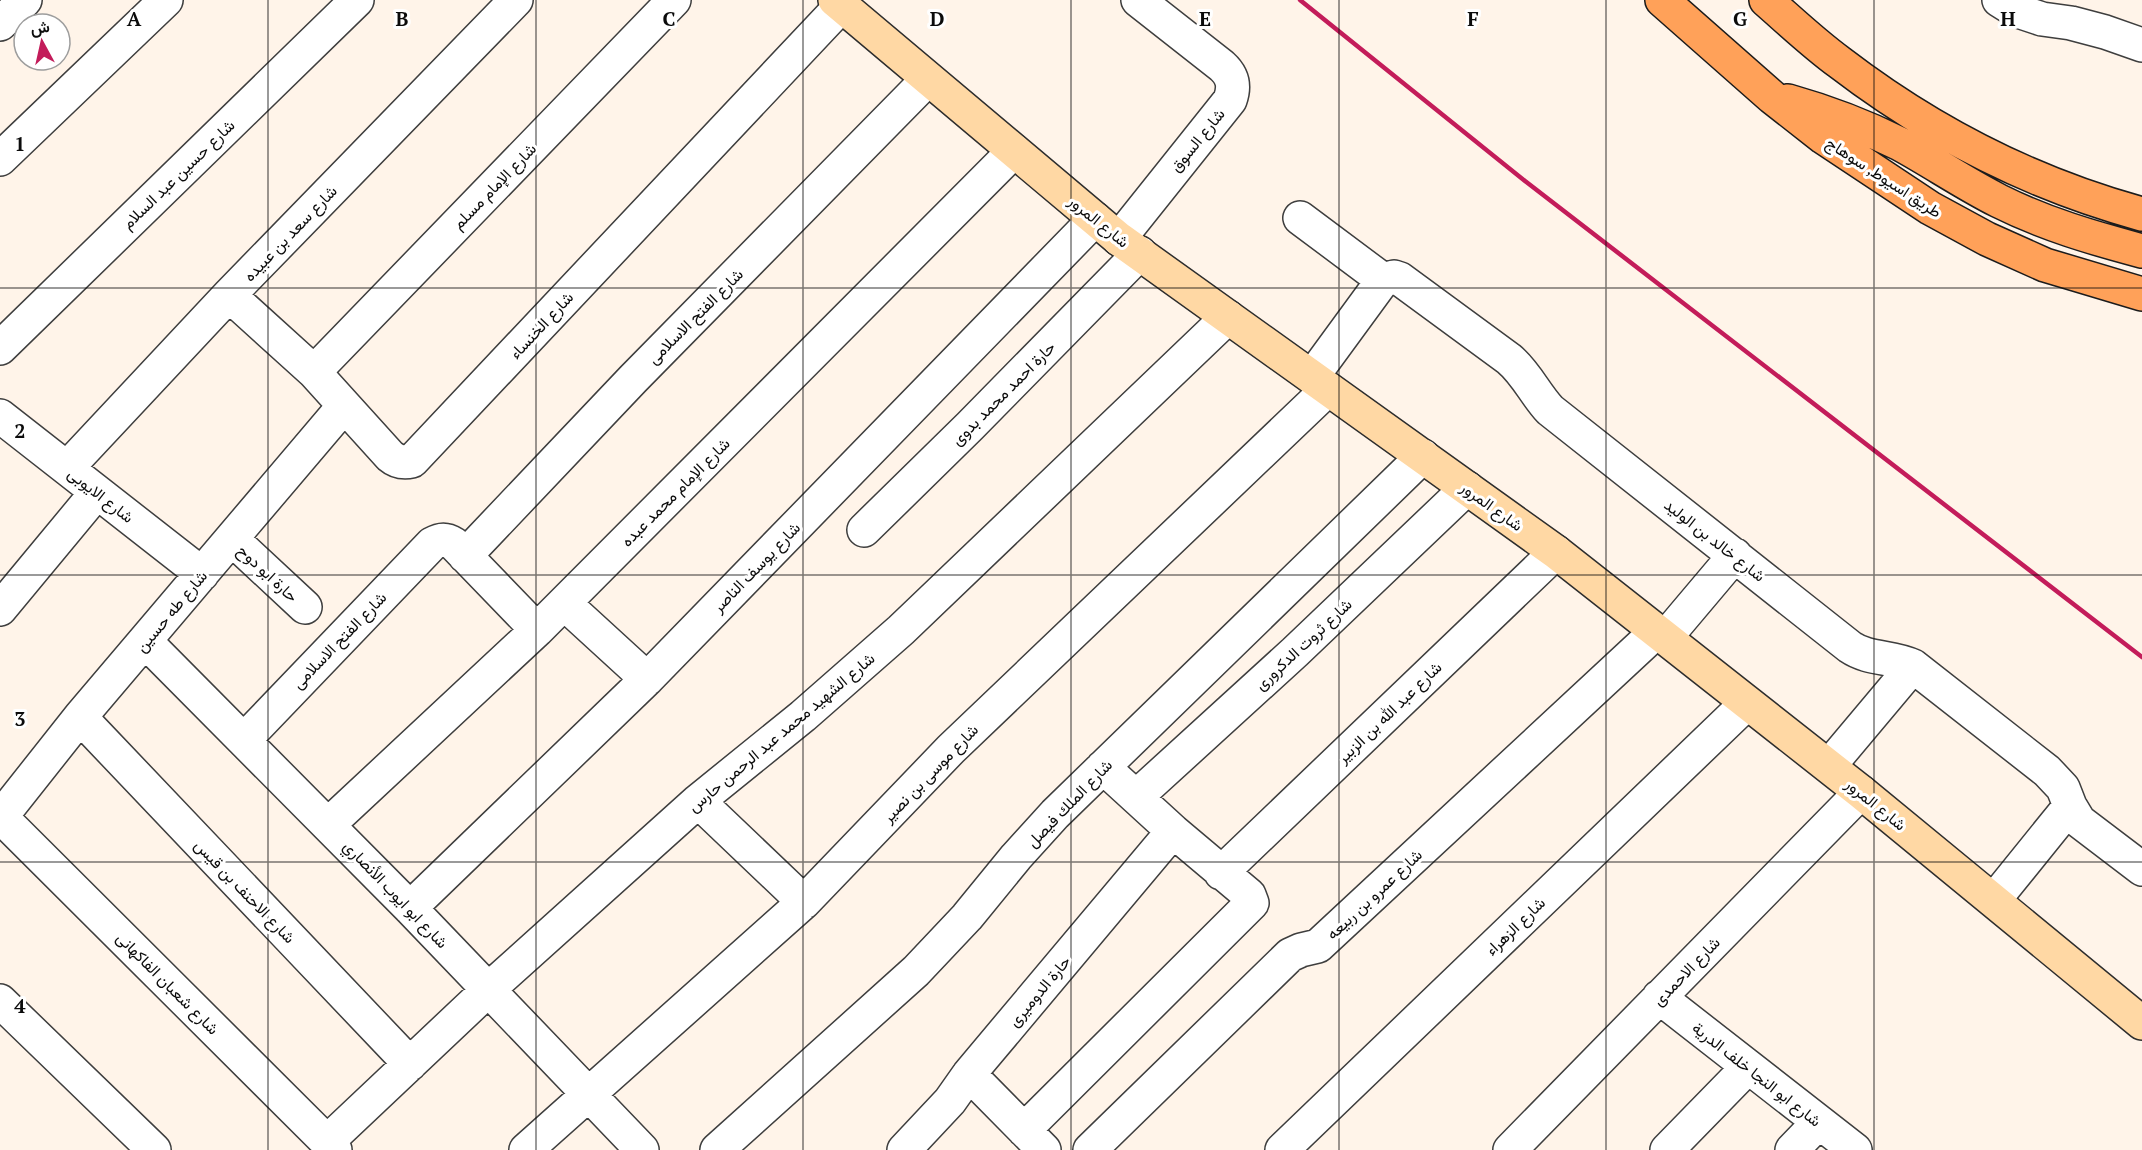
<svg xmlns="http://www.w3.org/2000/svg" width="2142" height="1150" font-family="'PT Serif',Vazirmatn,serif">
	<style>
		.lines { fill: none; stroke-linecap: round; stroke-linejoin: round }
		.street-casing { stroke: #3e3e3e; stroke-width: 36 }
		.secondary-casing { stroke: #2d2d2d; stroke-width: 36 }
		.primary-casing { stroke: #1c1c1c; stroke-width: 36 }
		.street { stroke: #fff; stroke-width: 33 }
		.secondary { stroke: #ffd8a4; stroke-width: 33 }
		.primary { stroke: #ffa159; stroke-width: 33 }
		.rail { stroke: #c31c5a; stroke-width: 4.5 }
		.grid { fill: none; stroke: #0b0b0b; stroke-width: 1.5; stroke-opacity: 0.55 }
		.labels { text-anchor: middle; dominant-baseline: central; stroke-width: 6; stroke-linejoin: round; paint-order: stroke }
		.street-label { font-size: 16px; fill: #0b0b0b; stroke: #fff }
		.grid-label { font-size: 20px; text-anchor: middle; font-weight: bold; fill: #0b0b0b; stroke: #fff; stroke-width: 6; stroke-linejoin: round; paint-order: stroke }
	</style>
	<rect width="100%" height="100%" fill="#fff4e9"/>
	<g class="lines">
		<defs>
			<path id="street" d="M1999,0L2015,10L2042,19L2071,23L2105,32L2142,45
				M0,24L25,0
				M0,159L166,0
				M1300,218L1383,280
				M1119,239L1230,100C1235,86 1233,76 1222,66L1138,0
				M229,295L314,372L390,456C397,462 403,463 412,461L842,5
				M0,348L357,0
				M314,372L674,0
				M1312,377L1383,280L1394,277L1400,279L1509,359C1526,373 1535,394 1550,410L1850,647C1869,660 1892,656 1913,666L2047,771L2063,788L2070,806L2079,821L2142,869
				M0,416L202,574
				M67,468L229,295L516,0
				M864,530L970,426L1140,253
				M232,539L305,607
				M465,556L633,379L928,79
				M564,603L647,679
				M0,609L97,492
				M1665,638L1735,555
				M145,641L410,908L642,1150
				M80,717L410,1064
				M244,740L432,544C441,539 446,539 454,544L537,630
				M1829,766L1913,666
				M1136,797L1295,652L1467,488
				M698,801L804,902
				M0,816L335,1150
				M0,818L80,717L344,406
				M328,825L537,630L1014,151
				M1221,873L1556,552
				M1994,900L2070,806
				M410,908L647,679L1095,219
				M1659,997L1855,1150
				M0,1001L154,1150
				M969,1074L1044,1150
				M1024,1130L1252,903L1249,895L1173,831L1103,767
				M327,1142L489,989L698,801L803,716L901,630L1228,317
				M526,1150L804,902L951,749L1328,389
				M717,1150L916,971L967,917L1016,857L1055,814L1423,456
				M904,1150L950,1101L969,1074L1173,831
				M1090,1150L1290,955L1301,950L1318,946L1657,631
				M1282,1150L1747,703
				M1510,1150L1861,792
				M1667,1150L1748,1067
				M1792,1150L1819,1122"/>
			<path id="secondary" d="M835,0L1119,239L1556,552L1861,792L2142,1023"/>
			<path id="primary" d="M1662,0L1772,97L1823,137L1930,208L1987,239L2045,265L2142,294
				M1766,0C1790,21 1813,43 1839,62C1929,131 2032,184 2142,214
				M1788,101C1827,112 1864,126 1900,144C1933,162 1965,184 1999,201C2045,224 2093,238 2142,251"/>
		</defs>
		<!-- street casing -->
		<use href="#street" class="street-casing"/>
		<!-- secondary casing -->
		<use href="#secondary" class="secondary-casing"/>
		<!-- primary casing -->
		<use href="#primary" class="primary-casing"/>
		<!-- street -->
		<use href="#street" class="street"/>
		<!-- secondary -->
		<use href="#secondary" class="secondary"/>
		<!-- primary -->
		<use href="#primary" class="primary"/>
		<!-- rail -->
		<path class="rail" d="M1300,0L1525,181L2142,657"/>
	</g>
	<!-- grid -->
	<path class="grid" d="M268,0V1150M536,0V1150M803,0V1150M1071,0V1150M1339,0V1150M1606,0V1150M1874,0V1150M0,288H2142M0,575H2142M0,862H2142"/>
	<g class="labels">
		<!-- street labels -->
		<g class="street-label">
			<text transform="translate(1197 140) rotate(-51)">شارع السوق</text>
			<text transform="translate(178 174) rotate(-44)">شارع حسين عبد السلام</text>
			<text transform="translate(1884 177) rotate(33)">طريق اسيوط, سوهاج</text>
			<text transform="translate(494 186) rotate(-46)">شارع الإمام مسلم</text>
			<text transform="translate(1099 221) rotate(39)">شارع المرور</text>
			<text transform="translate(290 233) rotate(-46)">شارع سعد بن عبيده</text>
			<text transform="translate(695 316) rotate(-45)">شارع الفتح الاسلامى</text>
			<text transform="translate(541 325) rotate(-47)">شارع الخنساء</text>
			<text transform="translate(1003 393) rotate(-45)">حارة احمد محمد بدوى</text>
			<text transform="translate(675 492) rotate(-45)">شارع الإمام محمد عبده</text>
			<text transform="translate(101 495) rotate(38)">شارع الايوبى</text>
			<text transform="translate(1492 506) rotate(36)">شارع المرور</text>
			<text transform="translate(1715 540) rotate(38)">شارع خالد بن الوليد</text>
			<text transform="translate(756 567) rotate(-46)">شارع يوسف الناصر</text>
			<text transform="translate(268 573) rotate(43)">حارة ابو دوح</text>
			<text transform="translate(171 611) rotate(-50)">شارع طه حسين</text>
			<text transform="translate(339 640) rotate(-46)">شارع الفتح الاسلامى</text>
			<text transform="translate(1303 644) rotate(-43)">شارع ثروت الدكرورى</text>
			<text transform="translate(1389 712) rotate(-44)">شارع عبد الله بن الزبير</text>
			<text transform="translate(781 732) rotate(-40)">شارع الشهيد محمد عبد الرحمن حارس</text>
			<text transform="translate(930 773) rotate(-46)">شارع موسى بن نصير</text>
			<text transform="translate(1069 803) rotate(-46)">شارع الملك فيصل</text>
			<text transform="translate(1876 804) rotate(39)">شارع المرور</text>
			<text transform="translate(245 891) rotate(46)">شارع الاحنف بن قيس</text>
			<text transform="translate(396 894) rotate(46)">شارع ابو ايوب الأنصاري</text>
			<text transform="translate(1374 894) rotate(-43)">شارع عمرو بن ربيعه</text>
			<text transform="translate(1515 926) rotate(-44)">شارع الزهراء</text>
			<text transform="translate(1686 971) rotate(-46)">شارع الاحمدى</text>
			<text transform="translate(168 983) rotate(45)">شارع شعبان الفاكهانى</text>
			<text transform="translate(1039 991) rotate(-50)">حارة الدوميرى</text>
			<text transform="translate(1757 1074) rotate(38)">شارع ابو النجا خلف الدرية</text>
		</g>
	</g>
	<g class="grid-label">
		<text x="134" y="26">A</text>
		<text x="402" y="26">B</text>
		<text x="669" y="26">C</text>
		<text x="937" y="26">D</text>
		<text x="1205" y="26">E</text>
		<text x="1473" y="26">F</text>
		<text x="1740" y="26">G</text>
		<text x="2008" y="26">H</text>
		<text x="20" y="151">1</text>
		<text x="20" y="438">2</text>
		<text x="20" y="726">3</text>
		<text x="20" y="1013">4</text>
	</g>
	<!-- north arrow -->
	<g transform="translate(42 42) rotate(352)"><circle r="28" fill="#ffffff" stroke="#9d9d9d" stroke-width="1.5"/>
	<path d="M0-4.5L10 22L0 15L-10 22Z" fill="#c31c5a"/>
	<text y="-9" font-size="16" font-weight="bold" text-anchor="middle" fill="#0b0b0b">ش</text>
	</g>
</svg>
